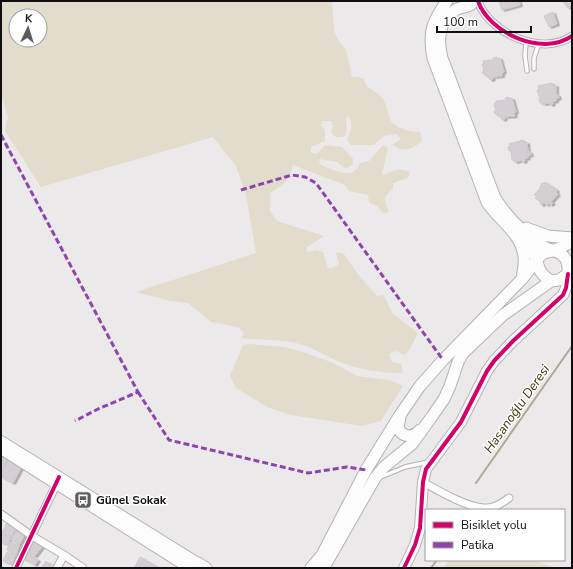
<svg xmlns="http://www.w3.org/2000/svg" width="573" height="569" font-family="'Nunito Sans',sans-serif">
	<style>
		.green { fill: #e2dccc; fill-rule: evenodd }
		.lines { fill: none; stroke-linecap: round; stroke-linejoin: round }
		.stream { stroke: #afa994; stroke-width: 2 }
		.building { fill: #d5cfd4; stroke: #cccacb; filter: url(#shadow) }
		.lane-casing { stroke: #b4b2b3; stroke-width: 5.5 }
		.street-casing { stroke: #b4b2b3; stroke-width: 9 }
		.secondary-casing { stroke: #b4b2b3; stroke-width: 12 }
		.primary-casing { stroke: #b4b2b3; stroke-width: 13 }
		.lane { stroke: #fcfcfc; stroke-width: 3.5 }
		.street { stroke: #fcfcfc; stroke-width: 7 }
		.secondary { stroke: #fcfcfc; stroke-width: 10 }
		.primary { stroke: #fcfcfc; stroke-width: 11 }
		.quiet { stroke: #8e44ad; stroke-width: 3; stroke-dasharray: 6 3; stroke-linecap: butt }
		.cycleway-casing { stroke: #fff; stroke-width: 6 }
		.cycleway { stroke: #d6006c; stroke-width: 4 }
		.labels { text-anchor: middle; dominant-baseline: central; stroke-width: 3; stroke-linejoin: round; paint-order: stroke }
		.poi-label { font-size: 12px; font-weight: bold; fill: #100e10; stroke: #fff; text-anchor: start }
		.water-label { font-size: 13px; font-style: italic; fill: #3f350a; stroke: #fff }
	</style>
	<defs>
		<filter id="shadow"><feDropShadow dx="2.5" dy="1.5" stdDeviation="0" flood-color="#0004"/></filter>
	</defs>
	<rect width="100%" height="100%" fill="#ece9eb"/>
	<!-- green -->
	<path class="green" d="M1,1H332L334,31L338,40L346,50L352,77H358L364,79L367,87C373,90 378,93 382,98C388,104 387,114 391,121C397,129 411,132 420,132L422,141C411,150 405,153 392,145L401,139L397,134L384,136L374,145H351L347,140C351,131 354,123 347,115C345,122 348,129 345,136C338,138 335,138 331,132L333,127L331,121H322L321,125L325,130V141L311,147V152L315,154L319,152L325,145L342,147L353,159V164L347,168L343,167L337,162L319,159L320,164C326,168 344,175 351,173C356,171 358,167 360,163L369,161L383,145L388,147L382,175C394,171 397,167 410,172L408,178L393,183V188L385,197L386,204L389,212L383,213L377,206L369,203L368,195L349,191L345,185L293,165C290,181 283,185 270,193V211L277,221L324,236L307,247V252L316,250L323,252L328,268H333L339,264L336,252L344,254L360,277L377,296L384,295L392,313L418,333C414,340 411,349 405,355L395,351L389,354L392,362L401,364L403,373C381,373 358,370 338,361C324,355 310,346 296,343C278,339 259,340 241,338L244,332L238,327L211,322L188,303L170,301L136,292L256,253L246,195L236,166L213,137L41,187L5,131L8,117L1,94ZM16,16H40V40H16Z
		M249,344L285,347L303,352L331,362L357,376L389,380L403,386L381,421L362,426L291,415L267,407L236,388L230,376L243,345Z
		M449,560H533L556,568H444Z"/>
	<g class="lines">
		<!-- stream -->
		<path class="stream" d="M476,483L572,346
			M431,568L437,560"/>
	</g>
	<!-- building -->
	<path class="building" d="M499,1H519L520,5L502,10Z
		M562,1H572V8L571,6L568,8Z
		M553,12L557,24L549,27L544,16Z
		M497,57V59L500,58L504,72L502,73V76L492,77L493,79L490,80L489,77H487L485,73L483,74L482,72L484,71L482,64H484L483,61L493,60V58Z
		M552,83L553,86L556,85V95H558L559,98L556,99V101L552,102L553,104L550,105V103L543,104V103H540L539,99L540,98L537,90L539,89L538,86Z
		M509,97V99L512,98L516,112L514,113L515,116L504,117L505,119L502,120L501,116L499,117L498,113L495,114L494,111H496L494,104L496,103V101L506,100L505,98Z
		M523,140L524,143L527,142L528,152H530L531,155L527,156L528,158L524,159L525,161L522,162V160L515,162L514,160H512L511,150L509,151L508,147H510L509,144Z
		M545,182L557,190L556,192L558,194L551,202L553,203L551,205L548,203L547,205L544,203L542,205L540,204L541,202L535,198L537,196L534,195L541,187H540L542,183L544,184Z
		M1,453L8,458L1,472Z
		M9,459L22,466L13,483L1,477V474Z
		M7,523L16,528L11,537L2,533Z
		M17,530L25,534L19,545L11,540Z
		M1,534L10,538L8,544L1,542Z
		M10,542L19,546L16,555L7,550Z
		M34,542L42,547L35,556L27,552Z
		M7,552L15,556L12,564L3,561Z
		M27,554L38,560L35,565L24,559Z
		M140,557L159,568H134Z
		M46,561L47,562L54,566L53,568H41Z"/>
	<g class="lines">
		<defs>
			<path id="lane" d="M526,41L525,56L527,71
				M534,69V58L539,43
				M381,477L405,467L428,462"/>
			<path id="street" d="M478,1C489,33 542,57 572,36
				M423,482C439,491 466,507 484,508C494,509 502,503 509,498
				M1,514L32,536L64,555L83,568
				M16,568L58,481
				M57,568L64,555"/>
			<path id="secondary" d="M1,441L198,563
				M1,449L189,568
				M404,568L415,545L420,528L423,482L426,469L461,422L487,371L494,361L513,341L563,295L566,288L568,274"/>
			<path id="primary" d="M447,1C432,22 428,32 433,58L487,202C499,221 522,233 524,257C525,264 523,272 522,279
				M474,1C469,8 464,6 457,9C439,20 437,39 442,58L495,198C507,217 525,235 544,247C551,251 561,251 565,258C569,263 568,268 568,274
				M526,228L548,236L572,238
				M520,237C525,241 530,246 533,252C540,265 536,272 551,281L559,280L572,271
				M400,417L398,428C403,438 413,438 420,430
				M198,563L206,568
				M311,568L322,555L366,470L400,415L420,386L443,360L522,279L540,256L544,253L553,251L572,242
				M323,568L327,562L375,478L384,467L412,444L433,415L444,399L450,386L458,362L463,353L503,315L551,281"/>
		</defs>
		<!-- lane casing -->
		<use href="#lane" class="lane-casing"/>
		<!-- street casing -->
		<use href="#street" class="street-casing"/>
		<!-- secondary casing -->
		<use href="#secondary" class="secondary-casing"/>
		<!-- primary casing -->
		<use href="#primary" class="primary-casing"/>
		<!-- lane -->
		<use href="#lane" class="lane"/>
		<!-- street -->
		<use href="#street" class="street"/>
		<!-- secondary -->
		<use href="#secondary" class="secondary"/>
		<!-- primary -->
		<use href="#primary" class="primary"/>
		<!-- quiet -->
		<path class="quiet" d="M1,135L138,392L98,409L75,421
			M241,190L292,175L305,177L316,183L443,360
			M138,392L169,440L308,473L347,467L366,470"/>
		<defs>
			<path id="cycleway" d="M478,1C489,33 542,57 572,36
				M16,568L59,477
				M404,568L415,545L420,528L423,482L426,469L461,422L487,371L494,361L513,341L563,295L566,288L568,274"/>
		</defs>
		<!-- cycleway casing -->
		<use href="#cycleway" class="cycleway-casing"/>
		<!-- cycleway -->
		<use href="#cycleway" class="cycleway"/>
	</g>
	<!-- icons -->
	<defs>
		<symbol id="bus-square" viewBox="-11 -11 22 22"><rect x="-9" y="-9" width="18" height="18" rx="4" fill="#5d5b5d" stroke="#fff"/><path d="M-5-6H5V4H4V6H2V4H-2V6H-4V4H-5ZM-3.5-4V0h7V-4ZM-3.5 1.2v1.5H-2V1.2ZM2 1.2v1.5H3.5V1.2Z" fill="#fff"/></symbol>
	</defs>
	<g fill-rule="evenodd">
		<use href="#bus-square" x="73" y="490" width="20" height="20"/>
	</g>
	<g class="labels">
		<!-- poi labels -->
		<g class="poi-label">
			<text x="96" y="500">Günel Sokak</text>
		</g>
		<!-- water labels -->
		<g class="water-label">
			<text transform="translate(517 409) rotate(-55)">Hasanoğlu Deresi</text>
		</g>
	</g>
	<!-- border -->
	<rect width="573" height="569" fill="none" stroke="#100e10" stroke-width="4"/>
	<!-- legend -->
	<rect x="425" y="509" width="140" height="52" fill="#ffffff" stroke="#9f9f9f"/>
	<rect x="433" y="522" width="20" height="6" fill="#d6006c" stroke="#9f9f9f"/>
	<text x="461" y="529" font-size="12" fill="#100e10">Bisiklet yolu</text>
	<rect x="433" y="542" width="20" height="6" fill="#8e44ad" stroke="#9f9f9f"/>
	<text x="461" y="549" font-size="12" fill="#100e10">Patika</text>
	<!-- north arrow -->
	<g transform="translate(28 28) rotate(4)"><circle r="19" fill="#ffffff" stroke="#9f9f9f"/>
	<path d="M0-3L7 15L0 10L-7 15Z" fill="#5d5b5d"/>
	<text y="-6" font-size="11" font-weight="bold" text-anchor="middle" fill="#100e10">K</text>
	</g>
	<!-- scale -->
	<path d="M437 26v6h94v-6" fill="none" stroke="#100e10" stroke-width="2"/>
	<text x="443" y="26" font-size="12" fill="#100e10" stroke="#ffffff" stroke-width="3" paint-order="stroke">100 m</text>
</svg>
